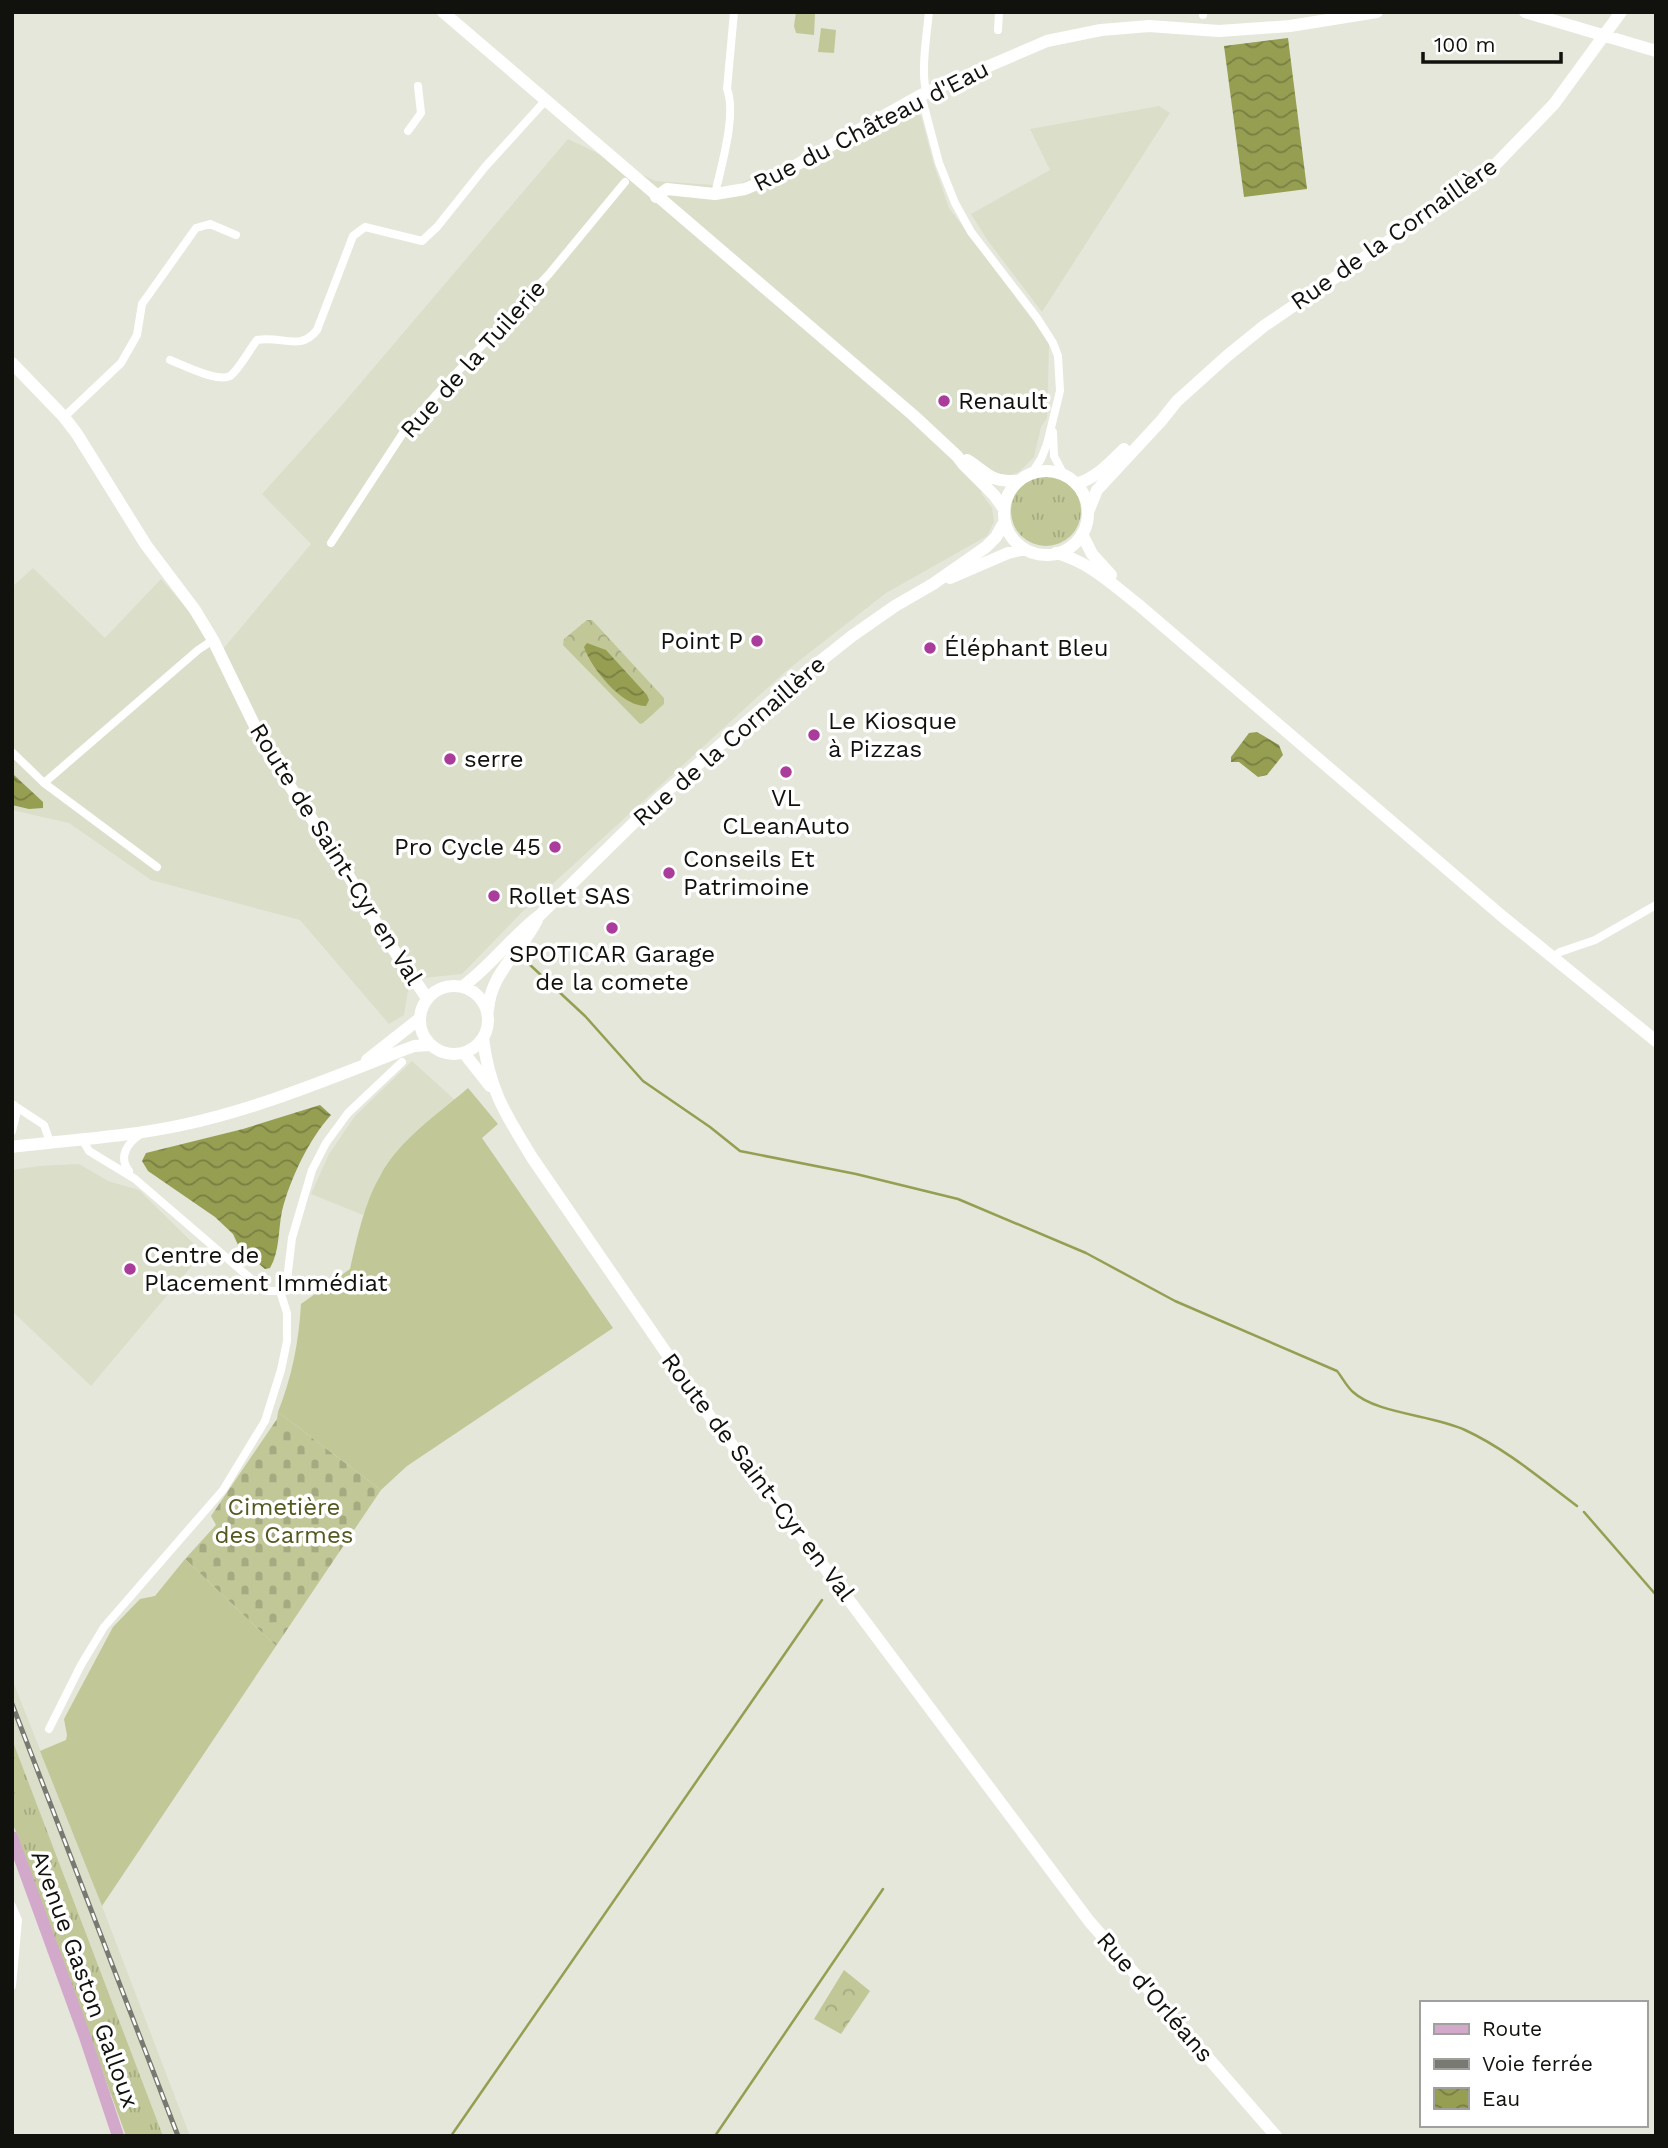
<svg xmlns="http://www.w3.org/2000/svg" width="1668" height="2148" font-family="'Work Sans',sans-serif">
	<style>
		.built { fill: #dbdec9 }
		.grass { fill: url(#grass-tufts) }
		.forest { fill: url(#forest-crowns) }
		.cemetery { fill: url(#cemetery-stones) }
		.garden { fill: #c1c797 }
		.water { fill: url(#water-waves) }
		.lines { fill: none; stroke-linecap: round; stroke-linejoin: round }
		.stream { stroke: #969e52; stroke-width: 2.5 }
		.street { stroke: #fff; stroke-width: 8 }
		.secondary { stroke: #fff; stroke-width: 12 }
		.primary { stroke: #d2a9cb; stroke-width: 12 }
		.rail-casing { stroke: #787970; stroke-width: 5 }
		.rail { stroke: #fff; stroke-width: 2.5; stroke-dasharray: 8; stroke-linecap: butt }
		.poi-dot { fill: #aa3d9c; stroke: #fff; stroke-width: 2.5 }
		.labels { text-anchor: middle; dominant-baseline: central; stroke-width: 7; stroke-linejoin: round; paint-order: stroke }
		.street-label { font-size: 24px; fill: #11120d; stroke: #fff }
		.poi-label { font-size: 24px; fill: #11120d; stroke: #fff; text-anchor: start }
		.park-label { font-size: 24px; fill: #545920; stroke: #fff }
	</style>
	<defs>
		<pattern id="grass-tufts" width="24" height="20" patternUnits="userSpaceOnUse" patternTransform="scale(1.75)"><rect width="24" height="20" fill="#c1c797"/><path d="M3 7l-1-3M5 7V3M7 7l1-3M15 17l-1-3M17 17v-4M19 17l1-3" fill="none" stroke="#a5aa81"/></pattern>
		<pattern id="forest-crowns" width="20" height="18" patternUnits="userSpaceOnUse" patternTransform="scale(1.75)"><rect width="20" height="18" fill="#c1c797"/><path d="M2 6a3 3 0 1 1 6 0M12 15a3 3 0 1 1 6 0" fill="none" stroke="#a5aa81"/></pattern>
		<pattern id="cemetery-stones" width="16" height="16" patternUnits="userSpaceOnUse" patternTransform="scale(1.75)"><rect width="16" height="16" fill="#c1c797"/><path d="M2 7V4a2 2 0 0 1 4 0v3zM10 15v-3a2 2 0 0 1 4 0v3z" fill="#a5aa81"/></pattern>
		<pattern id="water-waves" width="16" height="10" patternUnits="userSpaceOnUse" patternTransform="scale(1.75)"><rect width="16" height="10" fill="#969e52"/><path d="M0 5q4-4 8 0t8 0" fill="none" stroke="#797f42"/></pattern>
	</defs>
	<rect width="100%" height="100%" fill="#e5e7da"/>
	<!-- built -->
	<path class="built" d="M1159,106L1170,113L1042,312L988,241L971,214L1050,170L1030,129Z
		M908,107L921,116L933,162L949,208L1049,342L1047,418L1041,427L1034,457L1019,472L1005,477L996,476L981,493L992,508L994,522L987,536L886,593L786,671L525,909L462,974L423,978L408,990L404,1015L389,1024L300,920L151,880L69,823L12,810V587L33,568L105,638L161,579L223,649L311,544L262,494L342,405L568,139L655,181L727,186L739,184Z
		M412,1061L455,1100L410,1139L395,1155L380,1175L363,1215L311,1194L329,1154L355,1116Z
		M79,1164L108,1181L139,1190L198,1248L206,1249L91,1386L12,1311V1170L39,1166Z
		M12,1679L102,1906L190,2136H163L12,1739Z"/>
	<!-- grass -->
	<path class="grass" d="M1011 511a35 35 0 1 1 70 0a35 35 0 1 1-70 0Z
		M12,1739L163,2136H126L12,1821Z"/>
	<!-- forest -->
	<path class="forest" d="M587,620H592L664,698V704L643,723L640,724L563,645L564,639Z
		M844,1970L870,1991L841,2034L814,2019Z"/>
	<!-- cemetery -->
	<path class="cemetery" d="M278,1412L381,1490L276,1646L185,1559L216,1525L211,1516L277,1419Z"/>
	<!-- garden -->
	<path class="garden" d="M796,12L815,14L814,35L796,33L794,26Z
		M821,28L836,30L834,53L818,52Z
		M468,1088L498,1124L482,1138L613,1328L407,1466L381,1490L278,1412C292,1377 299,1341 301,1304L350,1269C357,1238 364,1204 380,1176C399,1140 438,1114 468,1088Z
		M185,1559L276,1646L102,1906L40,1751L66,1740L67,1735L64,1719L113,1627L140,1599L155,1596Z"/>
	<!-- water -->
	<path class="water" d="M1288,38L1307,189L1244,197L1224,46Z
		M587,643L606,650L647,695L649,700L646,706C622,707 591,668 584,647Z
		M1257,732L1279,745L1283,755L1267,775L1258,777L1239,762H1231V757L1249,733Z
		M14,775L43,802V808L29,809L12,805Z
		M320,1105L331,1115C309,1139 290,1179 282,1211C278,1230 280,1251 270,1268L265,1269L239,1247L233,1234L215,1217L148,1171L142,1161L146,1153L243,1129Z"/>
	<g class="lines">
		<!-- stream -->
		<path class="stream" d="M528,963L585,1016L643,1081L710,1127L740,1151L856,1174L958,1199L1086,1253L1175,1301L1337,1371C1342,1377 1347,1387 1353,1392C1377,1414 1433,1415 1465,1430C1506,1449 1541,1479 1577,1506
			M1584,1512L1656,1595
			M451,2136L822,1600
			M715,2136L883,1889"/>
		<!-- street -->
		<path class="street" d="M1203,12V15
			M998,30L999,12
			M927,93C920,76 927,32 929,12
			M921,95L939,163L955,203L971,232L1037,318L1053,343L1058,356L1060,391L1047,444L1041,459L1032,473
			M408,131L421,113L418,86
			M715,194C721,167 737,114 727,89L734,12
			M170,360C183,365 218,383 230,376C238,371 250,349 257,340C281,335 300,352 317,330L353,236L365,227L422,241L437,227L485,167L545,101
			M64,417L121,363L137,335L142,304L196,228L210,224L236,235
			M1053,432L1054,456L1064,475
			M331,543L403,433L435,396L549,274L625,182
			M12,752L44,783L157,867
			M44,783L198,650L213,640
			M1553,957L1560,952L1595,940L1656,905
			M12,1104L44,1125L50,1142
			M12,1131L16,1115L14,1105
			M82,1139L89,1151L135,1179L257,1284L267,1291H280
			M129,1171C118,1157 127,1143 141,1134
			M280,1291L286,1288L292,1238L312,1170L326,1143L348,1113L402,1062
			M49,1729L81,1665L104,1627L223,1490L265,1421L281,1370L287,1341V1313L280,1291
			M12,1906L18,1920L12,1986"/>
		<!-- secondary -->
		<path class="secondary" d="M443,12L913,415L957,456L964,465L994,495L1004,509
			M1525,12L1656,51
			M656,197L667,189L715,194L745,189L780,174L921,95L1047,41L1101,30L1149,26L1219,31L1290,26L1377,12
			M12,363L64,417L77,434L146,545L195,610L213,640L269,755L340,861L382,933L427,998
			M967,460C990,474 988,482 1019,481
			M1004 513a42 42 0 1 1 84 0a42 42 0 1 1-84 0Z
			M1076,484C1096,478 1109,464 1124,449
			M1088,512L1097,490L1161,421L1177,401L1227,356L1264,326L1444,203L1497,163L1554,104L1621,12
			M1082,534L1092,554L1111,575
			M1056,553C1090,562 1113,585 1140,606L1503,917L1656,1041
			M950,578L1008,553L1025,549
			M420 1020a34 34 0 1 1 68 0a34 34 0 1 1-68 0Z
			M462,987C491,966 511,937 540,915L658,799L779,694L852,636L895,606L933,584L986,547L996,537L1005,521
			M488,1010C491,971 521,953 537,920
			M483,1038C489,1090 506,1115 533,1159L713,1421L742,1457L1089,1921L1276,2136
			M464,1053L490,1086
			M367,1060L419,1019
			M12,1147C69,1140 126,1137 182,1125C262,1108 338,1075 414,1046L430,1045"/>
		<!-- primary -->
		<path class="primary" d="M12,1837L85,2037L118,2136"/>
		<defs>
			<path id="rail" d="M12,1704L178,2136"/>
		</defs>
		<!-- rail casing -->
		<use href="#rail" class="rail-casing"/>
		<!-- rail -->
		<use href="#rail" class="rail"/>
	</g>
	<!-- markers -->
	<g class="poi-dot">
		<circle cx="944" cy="401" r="7"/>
		<circle cx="757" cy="641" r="7"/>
		<circle cx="930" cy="648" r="7"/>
		<circle cx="814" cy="735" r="7"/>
		<circle cx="450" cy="759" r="7"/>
		<circle cx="786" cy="772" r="7"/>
		<circle cx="555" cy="847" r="7"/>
		<circle cx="669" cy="873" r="7"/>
		<circle cx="494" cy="896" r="7"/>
		<circle cx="612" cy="928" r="7"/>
		<circle cx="130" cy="1269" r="7"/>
	</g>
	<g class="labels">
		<!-- street labels -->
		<g class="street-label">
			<text transform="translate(871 126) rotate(-27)">Rue du Château d'Eau</text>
			<text transform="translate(1394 234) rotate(-35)">Rue de la Cornaillère</text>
			<text transform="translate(473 359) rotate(-48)">Rue de la Tuilerie</text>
			<text transform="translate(729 741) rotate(-41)">Rue de la Cornaillère</text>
			<text transform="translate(336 854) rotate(58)">Route de Saint-Cyr en Val</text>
			<text transform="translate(758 1477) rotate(53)">Route de Saint-Cyr en Val</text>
			<text transform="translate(85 1979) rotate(70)">Avenue Gaston Galloux</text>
			<text transform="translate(1155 1997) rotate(49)">Rue d'Orléans</text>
		</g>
		<!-- poi labels -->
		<g class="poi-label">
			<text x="958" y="401">Renault</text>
			<text x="743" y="641" text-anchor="end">Point P</text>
			<text x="944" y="648">Éléphant Bleu</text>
			<text x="828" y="721">Le Kiosque<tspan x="828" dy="28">à Pizzas</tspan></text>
			<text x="464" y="759">serre</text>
			<text x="786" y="798" text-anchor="middle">VL<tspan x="786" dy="28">CLeanAuto</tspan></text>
			<text x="541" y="847" text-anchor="end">Pro Cycle 45</text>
			<text x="683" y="859">Conseils Et<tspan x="683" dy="28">Patrimoine</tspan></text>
			<text x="508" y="896">Rollet SAS</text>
			<text x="612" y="954" text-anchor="middle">SPOTICAR Garage<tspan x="612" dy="28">de la comete</tspan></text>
			<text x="144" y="1255">Centre de<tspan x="144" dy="28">Placement Immédiat</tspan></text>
		</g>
		<!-- park labels -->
		<g class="park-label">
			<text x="284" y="1507">Cimetière<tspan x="284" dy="28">des Carmes</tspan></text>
		</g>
	</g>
	<!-- border -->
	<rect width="1668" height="2148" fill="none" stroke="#11120d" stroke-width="28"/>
	<!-- legend -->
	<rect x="1420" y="2001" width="228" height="126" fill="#ffffff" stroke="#a0a09e" stroke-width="2"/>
	<rect x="1434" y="2024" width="35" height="10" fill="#d2a9cb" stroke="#a0a09e" stroke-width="2"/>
	<text x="1482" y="2036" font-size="21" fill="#11120d">Route</text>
	<rect x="1434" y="2059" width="35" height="10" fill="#787970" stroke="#a0a09e" stroke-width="2"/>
	<text x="1482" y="2071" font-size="21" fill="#11120d">Voie ferrée</text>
	<rect x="1434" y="2088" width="35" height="21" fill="url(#water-waves)" stroke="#a0a09e" stroke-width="2"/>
	<text x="1482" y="2106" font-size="21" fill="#11120d">Eau</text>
	<!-- scale -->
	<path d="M1423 52v10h138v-10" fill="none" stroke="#11120d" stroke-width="3.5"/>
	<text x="1434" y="52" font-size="21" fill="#11120d" stroke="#ffffff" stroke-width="5" paint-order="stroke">100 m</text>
</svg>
